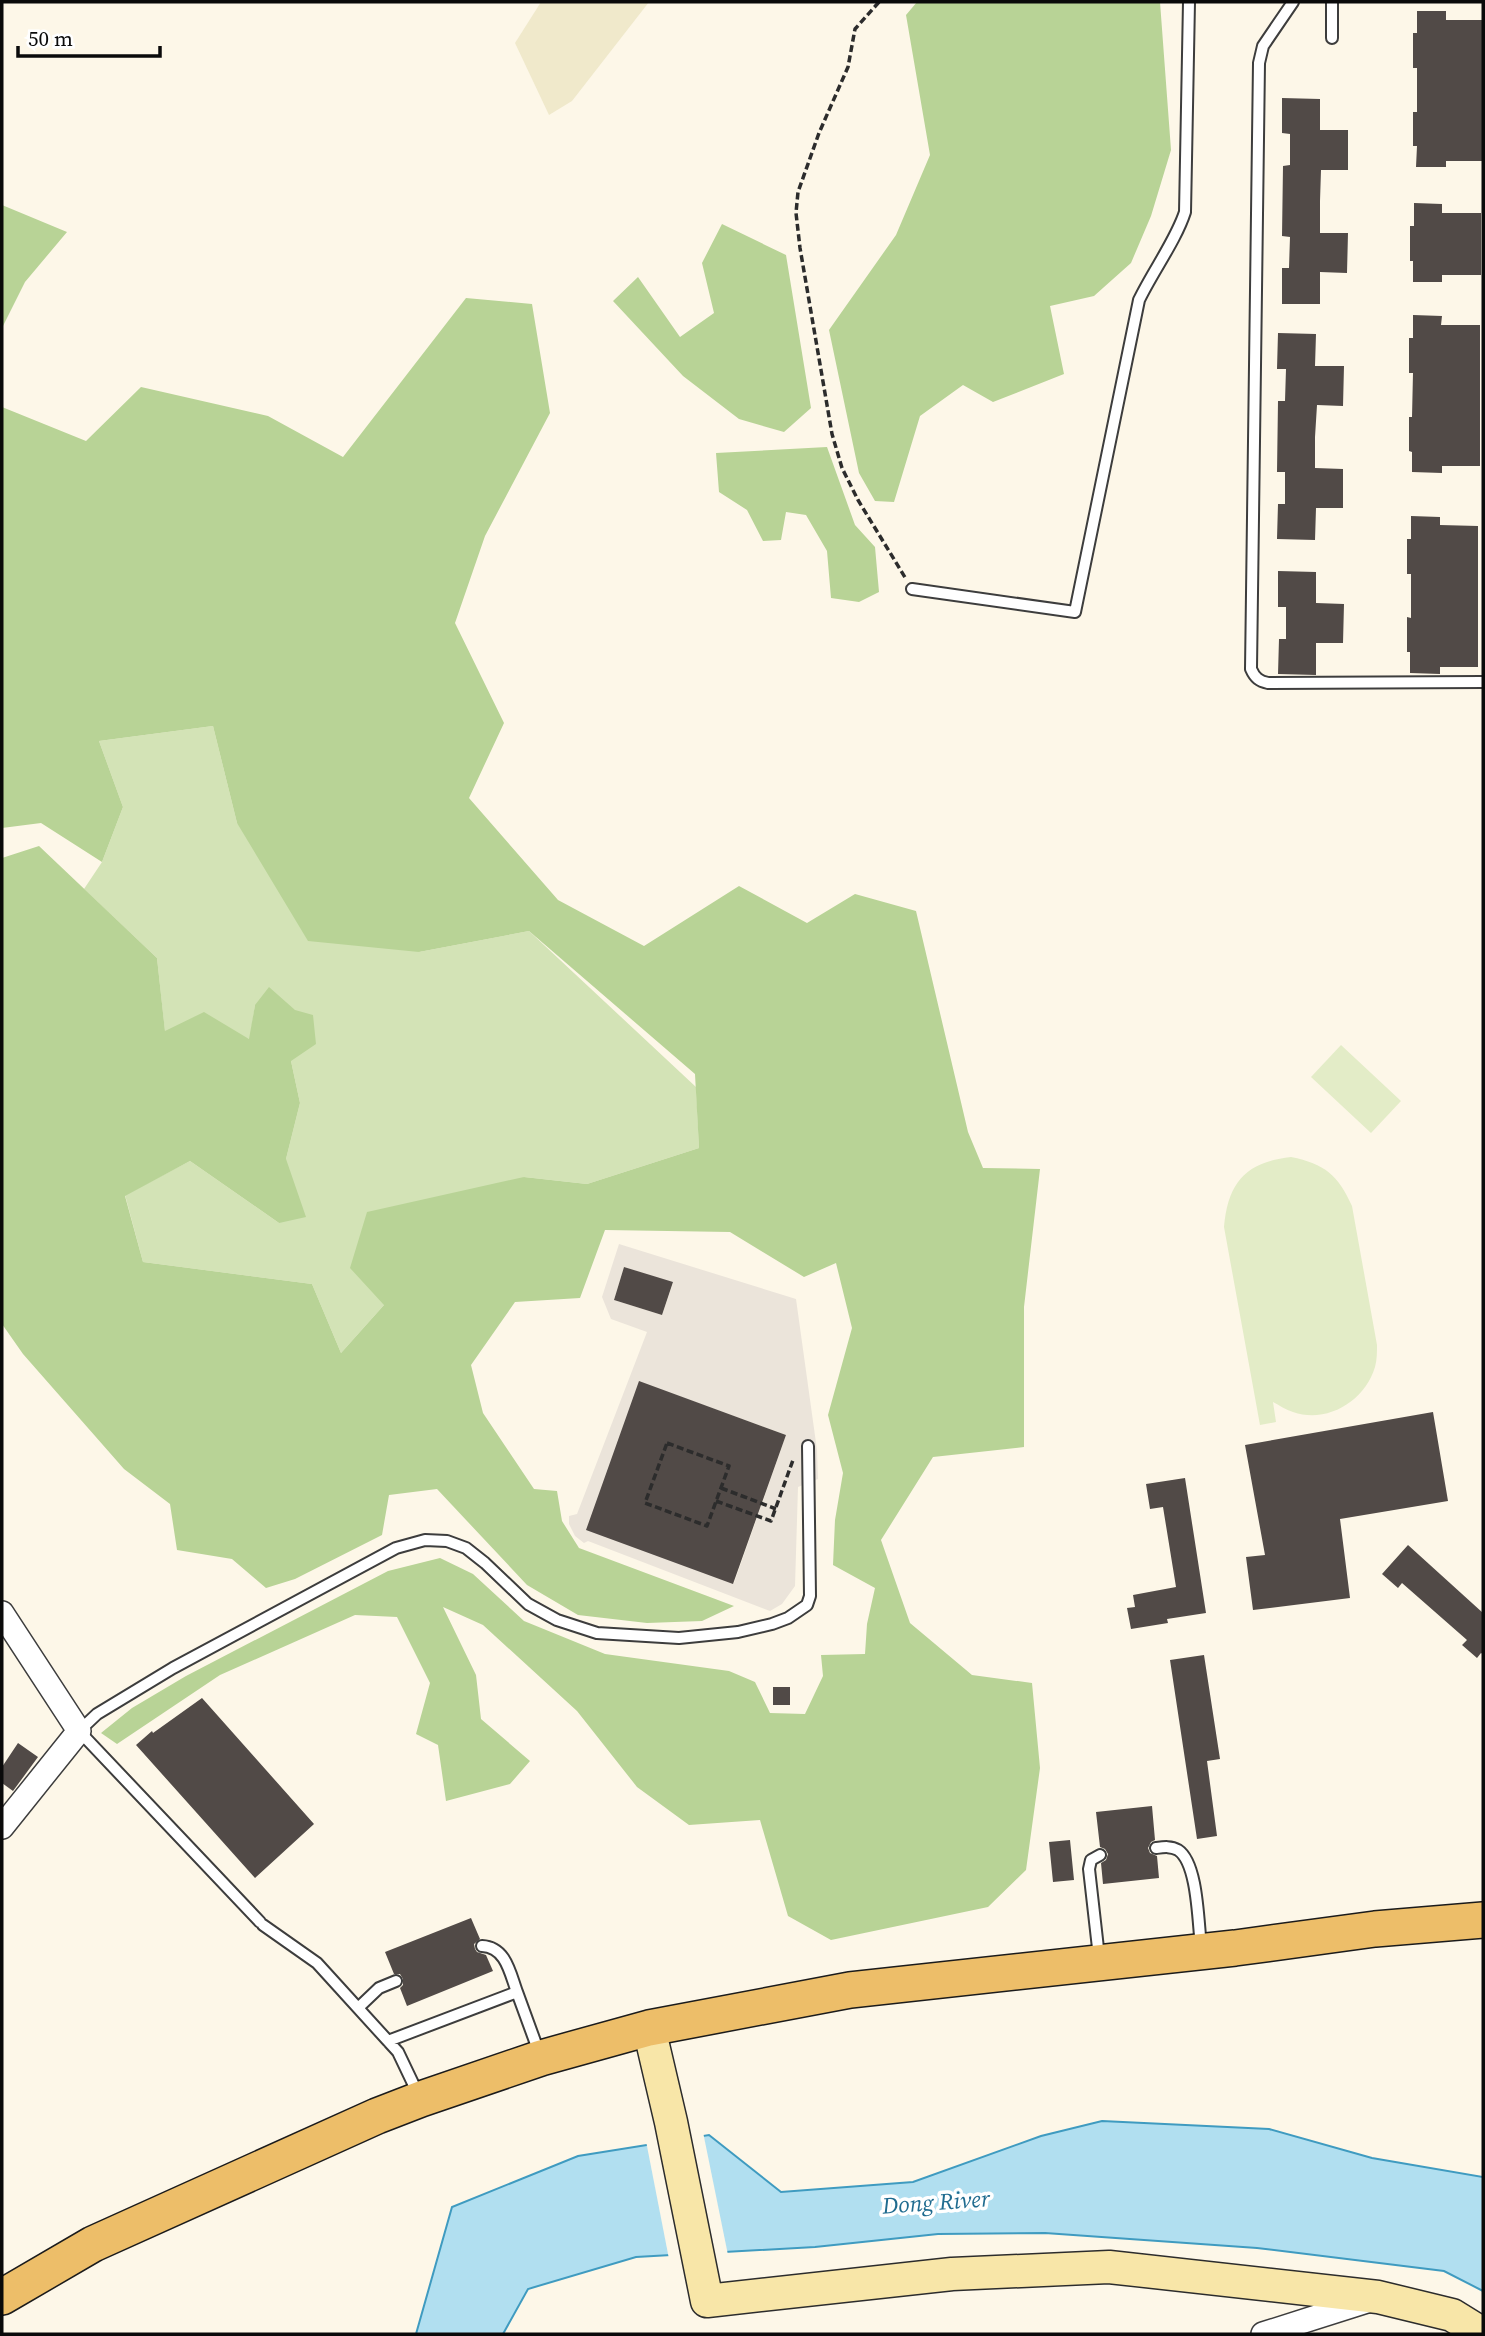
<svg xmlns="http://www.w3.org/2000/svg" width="1485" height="2336" font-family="'Source Serif 4',serif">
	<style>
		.farmland { fill: #f0e9cb }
		.green { fill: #d3e3b6 }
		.forest { fill: #b8d396 }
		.pitch { fill: #e3ecc7 }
		.plaza { fill: #ebe4da; fill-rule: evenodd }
		.water { fill: #b1dff0; stroke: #3f9bc0; stroke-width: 2 }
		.pier { fill: #fdf7e8 }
		.building { fill: #514a47 }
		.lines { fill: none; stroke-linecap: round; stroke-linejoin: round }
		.lane-casing { stroke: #3d3d3d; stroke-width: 14 }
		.street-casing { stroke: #3d3d3d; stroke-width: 26 }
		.secondary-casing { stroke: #2c2c2c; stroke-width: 35 }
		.primary-casing { stroke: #1b1b1b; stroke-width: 38 }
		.path { stroke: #2c2c2c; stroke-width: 3.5; stroke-dasharray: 7 3.5; stroke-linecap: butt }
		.lane { stroke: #fff; stroke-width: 10 }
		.street { stroke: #fff; stroke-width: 23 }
		.secondary { stroke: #f8e6a8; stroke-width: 32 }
		.primary { stroke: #edbe69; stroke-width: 35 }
		.labels { text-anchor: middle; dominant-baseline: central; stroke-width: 7; stroke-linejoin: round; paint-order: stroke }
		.water-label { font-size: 23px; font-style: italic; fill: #1f6b8f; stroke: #fff }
	</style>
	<rect width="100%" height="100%" fill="#fdf7e8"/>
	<!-- farmland -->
	<path class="farmland" d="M541,2H649L572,101L549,115L515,43Z"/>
	<!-- green -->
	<path class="green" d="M213,726L237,823L419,952L529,931L696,1087L699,1148L587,1184L524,1177L384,1305L341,1353L312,1284L143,1262L125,1195L190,1161L279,1223L286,1159L300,1103L291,1061L255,1005L250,1039L165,1032L157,958L84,889L102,862L123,807L99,741Z"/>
	<!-- forest -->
	<path class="forest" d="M917,2H1160L1171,150L1151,216L1131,263L1094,296L1050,306L1064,374L993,402L963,385L920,416L894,502L875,501L859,473L829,330L896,235L930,155L906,15Z
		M2,205L67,232L25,282L2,328Z
		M722,224L786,255L811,408L784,432L739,419L683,376L613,301L638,277L680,337L714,313L702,263Z
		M466,298L532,304L550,413L485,536L455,623L504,723L469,798L558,900L644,946L739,886L807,923L855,894L916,911L968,1132L983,1168L1040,1169L1024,1307V1447L933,1457L881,1540L910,1623L972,1675L1032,1683L1040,1768L1026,1870L988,1907L831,1940L788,1916L760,1820L689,1825L637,1787L577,1711L483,1625L443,1607L476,1675L481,1719L530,1761L510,1784L446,1801L438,1745L416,1734L430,1683L397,1617L355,1615L220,1675L117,1744L101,1733L132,1708L186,1676L388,1571L440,1558L473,1574L524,1621L605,1654L729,1671L755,1682L770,1713L805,1714L823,1676L821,1655L865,1654L867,1624L875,1588L833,1565L835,1520L843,1473L828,1415L852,1328L836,1263L804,1277L730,1232L605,1230L580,1298L515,1302L471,1365L483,1413L534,1489L557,1491L562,1521L579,1548L734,1606L702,1621L647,1623L578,1615L527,1585L437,1489L389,1495L382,1535L295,1579L266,1588L232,1559L177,1550L170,1504L124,1469L23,1354L2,1324V858L39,846L157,958L165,1031L204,1012L249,1039L255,1005L269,987L295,1010L313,1015L316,1044L291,1061L300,1103L286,1159L306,1217L279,1223L190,1161L125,1196L143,1262L312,1284L341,1353L384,1305L350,1268L367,1212L524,1177L587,1184L699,1148L695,1074L529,931L419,952L308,941L237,823L213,726L99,741L123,807L102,862L41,823L2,828V407L86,441L141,387L268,416L343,457Z
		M827,447L855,525L875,547L879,592L859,602L831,598L827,551L806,515L786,512L781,540L763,541L747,510L719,492L716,453Z"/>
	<!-- pitch -->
	<path class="pitch" d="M1341,1045L1401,1101L1371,1133L1311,1077Z
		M1291,1157C1325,1164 1338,1175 1352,1206L1377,1345C1377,1352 1377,1360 1375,1367C1365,1401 1327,1424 1293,1412C1286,1410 1279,1405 1273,1402L1276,1422L1260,1425L1224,1227C1228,1182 1246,1162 1291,1157Z"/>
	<!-- plaza -->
	<path class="plaza" d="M619,1244L796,1299L817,1450L818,1479L798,1487L795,1586L782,1604L770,1611L588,1541L584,1543L575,1536L569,1524V1516L577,1514L647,1332L611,1319L602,1297ZM624,1267L673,1283L662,1315L614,1300ZM640,1382L786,1435L734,1583H733Z"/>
	<!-- water -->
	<path class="water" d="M1102,2121L1269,2129L1372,2158L1483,2177V2291L1444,2271L1257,2248L1045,2233L938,2234L815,2247L636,2257L528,2289L503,2334H416L452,2207L578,2156L709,2135L781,2192L913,2182L1041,2136Z"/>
	<!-- pier -->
	<path class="pier" d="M703,2132L728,2255L669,2259L646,2141Z"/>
	<!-- building -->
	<path class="building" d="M1417,11H1446V20H1483V161H1446V167H1416L1417,146H1413V112H1417V68H1413V33H1417Z
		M1282,98L1320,99V130H1348V170H1321L1320,201V233H1348L1347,273L1320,272V304H1282V268H1289L1290,237L1282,236L1283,166L1290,165V134L1282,133Z
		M1414,203L1442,204V213H1481V275H1442V282H1413V261H1410V226H1414Z
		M1413,315L1442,316L1441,325H1480V466H1442V473L1412,472V452L1409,451V417H1412L1413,373H1409V338H1413Z
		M1278,333L1316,334L1315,366H1344L1343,406L1317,405L1315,437V468L1343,469V508H1316L1315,540L1277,539L1278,504H1285V472H1277L1278,401H1285L1286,369H1277Z
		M1411,516L1440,517V525L1478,526V667H1440V674L1410,673V652H1407V617L1411,618V574H1407V539H1411Z
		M1278,571L1316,572V603L1344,604L1343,643H1316V675L1278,674L1279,639H1286V607H1278Z
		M624,1267L673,1282L662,1315L614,1300Z
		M639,1381L786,1435L733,1584L586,1530Z
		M1433,1412L1448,1501L1340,1519L1350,1598L1253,1610L1246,1557L1265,1555L1245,1445Z
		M1185,1478L1206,1613L1167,1619L1168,1623L1131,1629L1127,1608L1135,1607L1133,1595L1176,1587L1163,1507L1150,1509L1146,1484Z
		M1408,1545L1483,1613V1654L1481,1653L1477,1658L1462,1645L1467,1640L1402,1583L1398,1588L1382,1574Z
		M1204,1655L1220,1759L1207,1761L1217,1836L1197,1839L1170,1660Z
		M773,1687H790V1705H773Z
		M202,1698L314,1824L255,1878L136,1745L152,1731L153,1733Z
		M18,1743L38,1757L13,1791L2,1783V1767Z
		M1152,1806L1155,1840L1151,1842L1148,1848L1150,1853L1157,1856L1159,1878L1103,1884L1101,1863L1106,1860L1108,1854L1105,1849L1100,1847L1096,1812Z
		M1070,1840L1074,1880L1053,1882L1049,1842Z
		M471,1918L480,1939L474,1944L475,1949L477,1952L486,1955L493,1971L407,2006L400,1988L403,1985V1979L400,1974H394L385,1952Z"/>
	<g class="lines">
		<defs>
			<path id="lane" d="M1293,2L1263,46L1259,63L1251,669C1255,678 1259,681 1268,683L1483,682
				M1332,38V2
				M912,589L1075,612L1139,300C1153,271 1176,240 1185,212L1189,2
				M1156,1848C1164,1847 1171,1846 1178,1850C1198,1863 1198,1923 1201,1946
				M260,1922L79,1731L97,1714L173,1668L396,1548L425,1540L447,1541L466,1548L485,1563L528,1604L557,1620L597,1633L679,1638L738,1632L772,1624L788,1618L807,1605L810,1596L808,1446
				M263,1925L317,1963L398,2052L419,2096
				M482,1946C506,1947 510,1973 517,1992
				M1099,1957L1089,1869L1091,1860L1100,1855
				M358,2008L379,1988L396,1981
				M388,2041L517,1992L540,2055"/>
			<path id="street" d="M2,1613L79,1731L2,1827
				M1263,2334L1373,2299"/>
			<path id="secondary" d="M649,2028L671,2122L707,2301L952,2274L1109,2267L1378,2297L1452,2315L1483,2334"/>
			<path id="primary" d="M2,2297L93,2244L377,2116L421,2099L541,2058L649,2028L850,1990L1235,1948L1375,1929L1483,1920"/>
		</defs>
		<!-- lane casing -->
		<use href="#lane" class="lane-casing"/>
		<!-- street casing -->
		<use href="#street" class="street-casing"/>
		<!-- secondary casing -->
		<use href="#secondary" class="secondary-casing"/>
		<!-- primary casing -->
		<use href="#primary" class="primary-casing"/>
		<!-- path -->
		<path class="path" d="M879,2L855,29L848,67L819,133L798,192L796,213L800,248L832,434L842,468L858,500L906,579
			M667,1443L729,1466L707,1526L645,1503Z
			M721,1488L776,1509
			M716,1501L771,1521L793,1460"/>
		<!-- lane -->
		<use href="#lane" class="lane"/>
		<!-- street -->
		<use href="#street" class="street"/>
		<!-- secondary -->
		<use href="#secondary" class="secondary"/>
		<!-- primary -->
		<use href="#primary" class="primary"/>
	</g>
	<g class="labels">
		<!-- water labels -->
		<g class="water-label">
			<text transform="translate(936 2202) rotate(-4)">Dong River</text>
		</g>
	</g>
	<!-- border -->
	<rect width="1485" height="2336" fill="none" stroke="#0a0a0a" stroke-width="7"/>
	<!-- scale -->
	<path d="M18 46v10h142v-10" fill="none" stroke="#0a0a0a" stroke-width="3.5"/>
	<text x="28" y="46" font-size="21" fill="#0a0a0a" stroke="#ffffff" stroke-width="5" paint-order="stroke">50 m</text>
</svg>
